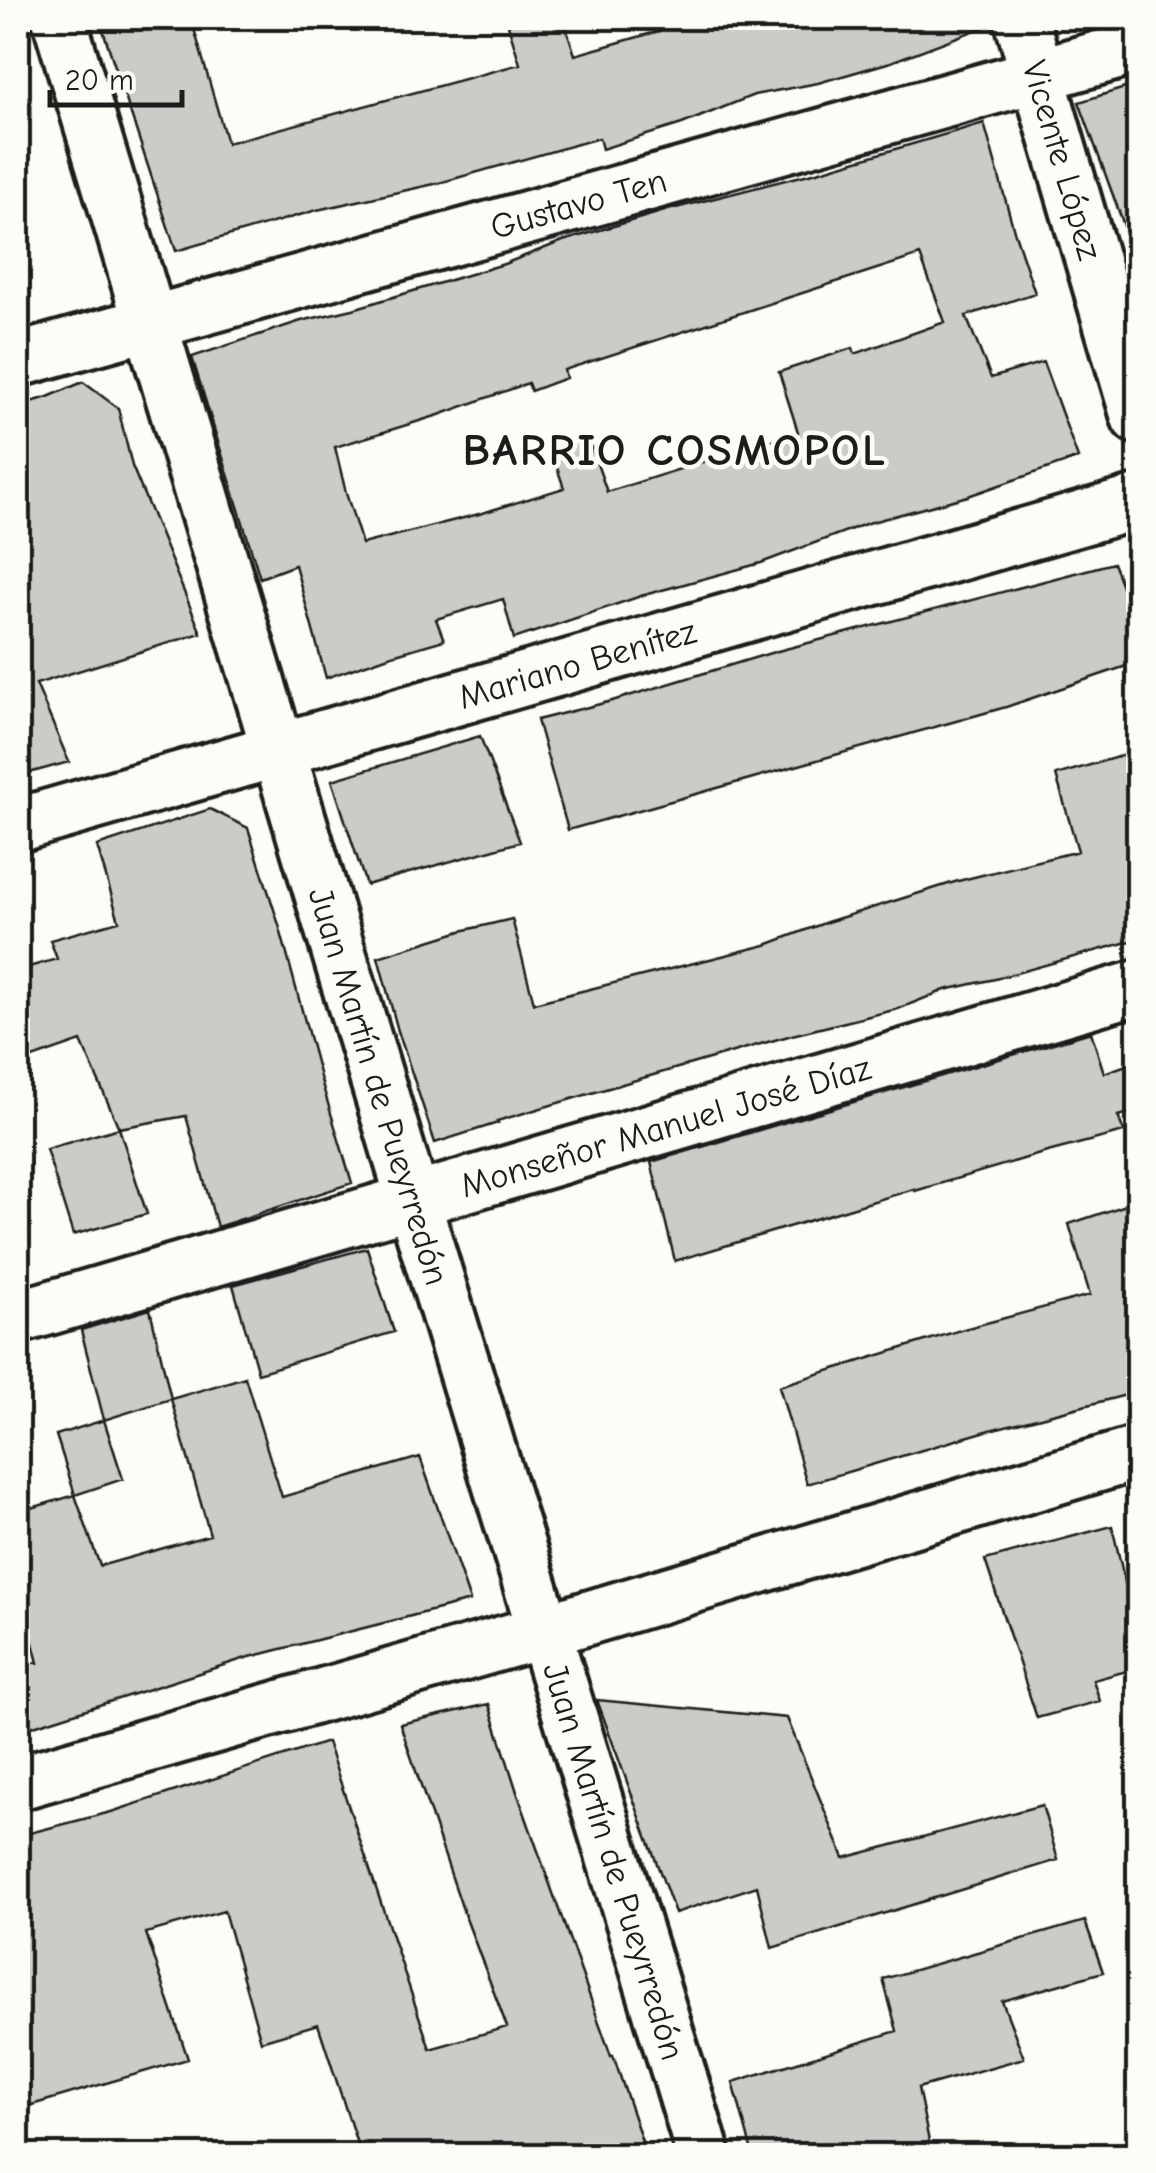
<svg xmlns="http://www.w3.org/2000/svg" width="1156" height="2173" font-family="'Comic Neue',sans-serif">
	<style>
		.building { fill: #cccbc8; stroke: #1c1c1c; stroke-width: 2.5; fill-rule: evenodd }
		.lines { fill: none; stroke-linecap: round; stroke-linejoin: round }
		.minor-casing { stroke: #1c1c1c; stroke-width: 60 }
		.minor { stroke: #fdfcf7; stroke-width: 52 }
		.labels { text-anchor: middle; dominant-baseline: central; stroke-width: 9; stroke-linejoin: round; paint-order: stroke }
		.street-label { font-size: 35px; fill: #1c1c1c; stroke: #fdfcf7 }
		.district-label { font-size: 45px; font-weight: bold; letter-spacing: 2.5px; fill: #1c1c1c; stroke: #fdfcf7 }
	</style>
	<rect width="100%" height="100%" fill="#fdfcf7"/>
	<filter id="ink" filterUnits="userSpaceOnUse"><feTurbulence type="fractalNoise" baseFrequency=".01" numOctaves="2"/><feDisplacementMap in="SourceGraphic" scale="20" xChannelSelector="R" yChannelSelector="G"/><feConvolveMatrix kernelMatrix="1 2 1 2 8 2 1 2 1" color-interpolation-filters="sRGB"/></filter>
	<g filter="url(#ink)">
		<!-- building -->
		<path class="building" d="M99,18H191L227,143L520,64L506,18H563L575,55L659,31L656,18H992V24L891,62L818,83L754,95L682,124L602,149L599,138L439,183L317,210L176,251Z
			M1138,84V252L1134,253L1079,102Z
			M984,123L1015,234L1035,293L966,316L991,378L1043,362L1078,458L968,496L868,523L761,563L644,595L514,639L503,599L436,619L444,640L389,656L326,678L295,565L260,578L192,357L301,321L353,309L504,264L563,241L668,210L817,172ZM920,255L945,322L855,354L853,348L779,372L798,432L607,492L588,438L551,450L564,488L479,514L362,544L346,493L335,447L439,415L528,383L531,391L566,378L564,370Z
			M83,382L118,408L132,466L201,633L36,684L69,762L18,776V406L48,397Z
			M1113,563L1138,627V662L1006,707L568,830L537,720L612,701L774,652Z
			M480,736L520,842L366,885L332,780Z
			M1138,751V939L995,979L945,990L898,1009L792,1035L636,1080L497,1121L498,1123L435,1143L398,1031L378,957L461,931L512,919L534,1003L766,945L827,922L958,881L1078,851L1056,775Z
			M210,809L248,828L279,925L320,1077L352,1183L217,1227L186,1116L119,1128L81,1041L18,1063V970L57,959L50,940L119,921L97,846Z
			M1091,1032L1104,1073L1138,1061V1111L1118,1116L1124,1132L1040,1154L915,1191L914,1189L675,1261L651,1162Z
			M119,1128L147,1214L73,1235L46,1149Z
			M1138,1201V1392L990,1430L807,1484L779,1386L964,1329L1090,1295L1069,1224Z
			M367,1248L394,1332L258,1373L233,1285Z
			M150,1309L171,1399L104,1420L81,1330Z
			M245,1377L282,1497L420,1457L470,1601L246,1658L18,1731V1662L38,1663L18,1583V1512L75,1495L100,1566L210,1535L171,1399Z
			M104,1420L123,1479L75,1495L56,1435Z
			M1112,1526L1130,1604L1138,1602V1668L1093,1680L1100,1701L1037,1718L985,1560Z
			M597,1700L787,1718L844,1858L1042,1805L1058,1860L772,1948L757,1886L675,1913Z
			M489,1704L517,1792L611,2056L613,2055L647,2156H361L318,2024L261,2041L224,1911L146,1933L188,2059L18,2109V1836L111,1812L327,1742L430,2049L507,2027L464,1913L400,1724Z
			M1085,1921L1103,1972L1002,2001L1024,2058L918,2088L932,2156H753L733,2082L897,2031L883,1979Z"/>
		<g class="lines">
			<defs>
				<g id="minor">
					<path id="s1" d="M59,18L413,1200L704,2156"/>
					<path id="s2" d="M1021,18L1138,417"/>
					<path id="s3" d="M18,360L1138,47"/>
					<path id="s4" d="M18,825L1138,502"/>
					<path id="s5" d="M18,1317L1138,987"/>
					<path d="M18,1783L544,1631L1138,1453"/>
				</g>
			</defs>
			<!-- minor casing -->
			<use href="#minor" class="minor-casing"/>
			<!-- minor -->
			<use href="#minor" class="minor"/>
		</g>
	</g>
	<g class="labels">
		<!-- street labels -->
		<g class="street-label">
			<text stroke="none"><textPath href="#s2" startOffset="148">Vicente López</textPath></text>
			<text stroke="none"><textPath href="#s3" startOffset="582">Gustavo Ten</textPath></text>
			<text stroke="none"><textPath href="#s4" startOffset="582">Mariano Benítez</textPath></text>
			<text stroke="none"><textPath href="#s1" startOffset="1115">Juan Martín de Pueyrredón</textPath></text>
			<text stroke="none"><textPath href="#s5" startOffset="675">Monseñor Manuel José Díaz</textPath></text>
			<text stroke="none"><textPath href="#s1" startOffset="1925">Juan Martín de Pueyrredón</textPath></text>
		</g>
		<!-- district labels -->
		<g class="district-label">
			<text x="675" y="450">BARRIO COSMOPOL</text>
		</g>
	</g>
	<!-- margin -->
	<rect width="1156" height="2173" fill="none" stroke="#fdfcf7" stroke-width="60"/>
	<rect x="30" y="30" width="1096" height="2113" fill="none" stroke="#1c1c1c" stroke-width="4" filter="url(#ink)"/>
	<!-- scale -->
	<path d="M50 90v15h132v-15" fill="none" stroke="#1c1c1c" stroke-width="5"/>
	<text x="65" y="90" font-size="30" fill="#1c1c1c" stroke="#fdfcf7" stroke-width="8" paint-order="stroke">20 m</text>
</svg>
